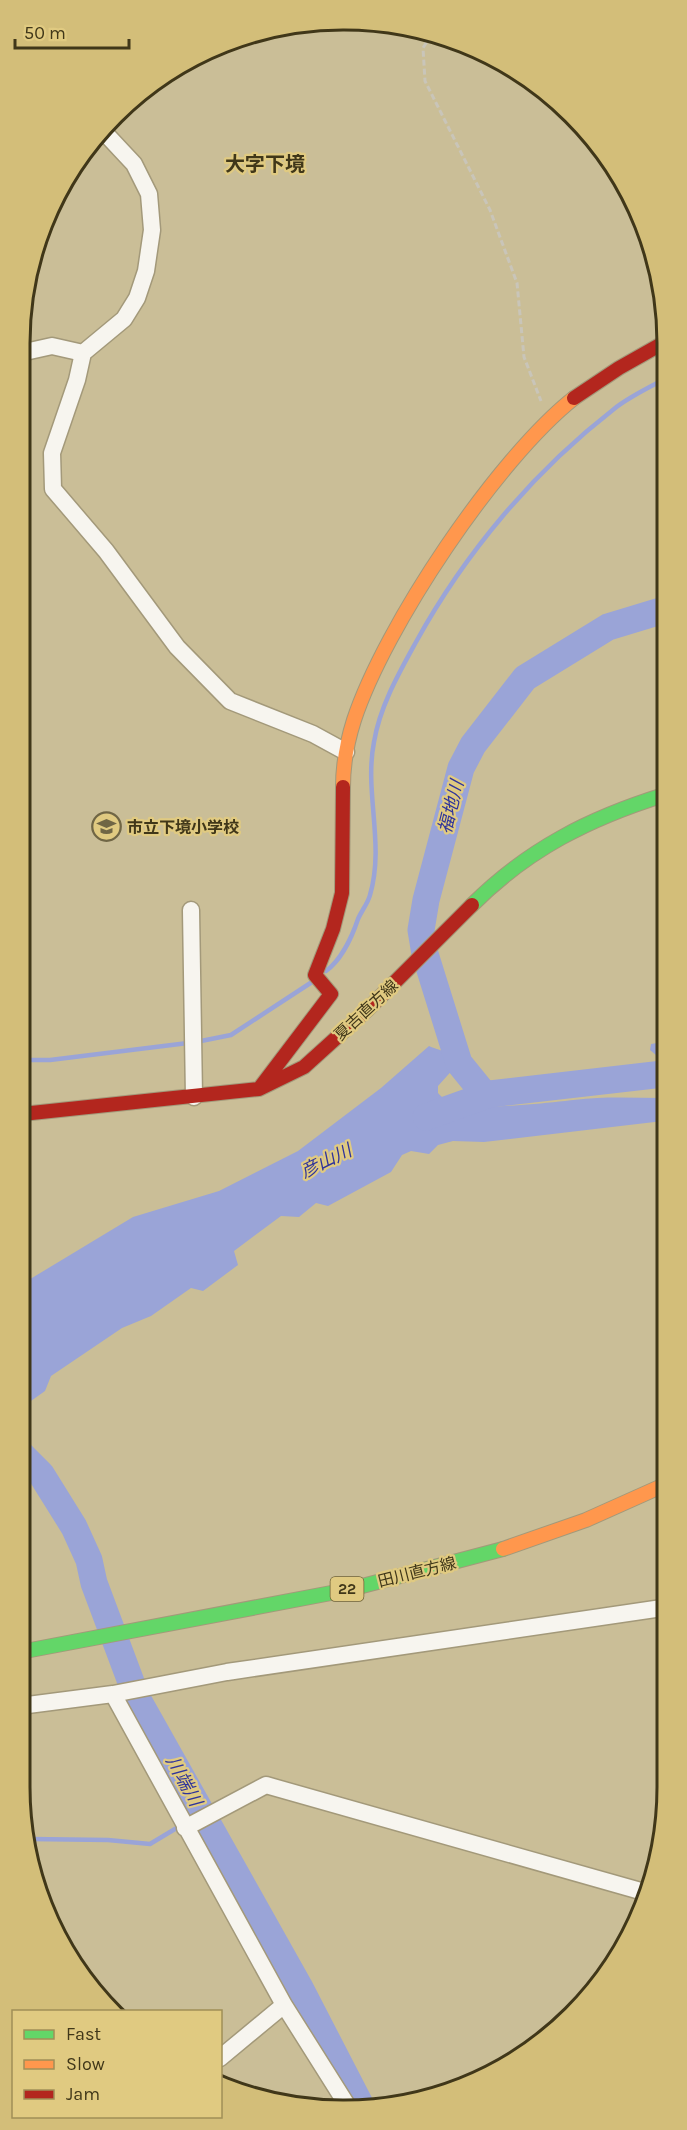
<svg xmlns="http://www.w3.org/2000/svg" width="687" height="2130" font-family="Karla,'Noto Sans JP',sans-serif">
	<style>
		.water { fill: #9aa4d7 }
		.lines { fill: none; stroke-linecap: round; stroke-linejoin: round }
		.stream { stroke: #9aa4d7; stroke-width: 4.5 }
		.river { stroke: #9aa4d7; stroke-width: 27 }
		.street-casing { stroke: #a3997a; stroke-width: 19 }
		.fast-casing { stroke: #a3997a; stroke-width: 16 }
		.slow-casing { stroke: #a3997a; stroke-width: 16 }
		.jam-casing { stroke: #a3997a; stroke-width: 16 }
		.path { stroke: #c9c5b9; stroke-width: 3; stroke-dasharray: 6 3; stroke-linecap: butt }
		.street { stroke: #f7f5ef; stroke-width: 16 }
		.fast { stroke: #63d668; stroke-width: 14 }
		.slow { stroke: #ff974d; stroke-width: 14 }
		.jam { stroke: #b3261e; stroke-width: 14 }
		.labels { text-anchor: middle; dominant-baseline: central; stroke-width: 4.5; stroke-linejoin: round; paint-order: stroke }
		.shield { fill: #e0ca81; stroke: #706338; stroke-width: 1.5 }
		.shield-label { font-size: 15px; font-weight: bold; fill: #403719 }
		.poi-label { font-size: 16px; font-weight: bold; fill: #403719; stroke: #e0ca81; text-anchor: start }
		.street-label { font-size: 16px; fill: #403719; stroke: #e0ca81 }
		.water-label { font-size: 18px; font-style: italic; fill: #2f349b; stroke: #e0ca81 }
		.quarter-label { font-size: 20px; font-weight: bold; fill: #403719; stroke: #e0ca81 }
		.rim { fill: none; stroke: #403719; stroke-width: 3 }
	</style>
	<rect width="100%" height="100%" fill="#cabe97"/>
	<!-- water -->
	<path class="water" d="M663,1042V1061L650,1050L651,1044Z
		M429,1046C440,1051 455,1052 456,1066L438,1086V1093C457,1119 565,1099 597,1098C619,1097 641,1098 663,1098V1121L484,1142L453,1141L438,1145L429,1154L411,1151L402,1155L391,1172L328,1206L316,1203L299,1217L281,1216L234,1251L238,1265L203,1291L191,1288L151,1316L122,1328L51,1376L45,1391L21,1408L22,1284L133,1217L219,1191L298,1151L381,1088Z"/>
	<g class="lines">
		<!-- stream -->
		<path class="stream" d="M326,971C341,960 352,937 358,919C362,910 368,903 370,895C385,844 364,792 374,742C380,706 399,673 416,642C465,553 533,472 614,409C629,397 648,388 665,379
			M196,1042L231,1035L312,982
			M23,1060H50L188,1043
			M30,1839L108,1840L150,1844L180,1826"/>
		<!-- river -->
		<path class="river" d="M485,1095L459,1063L425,954L421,930L426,900L461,768L473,745L525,678L608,627L664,610
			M426,1117L490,1094L663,1074
			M21,1454L41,1474L74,1527L89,1560L94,1583L137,1698L299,1986L360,2104"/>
		<defs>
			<path id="street" d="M105,133L134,164L149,194L152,230L146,271L137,298L124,319L83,353L77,380L52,453L53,489L106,551L177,647L230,701L313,734L346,752
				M25,352L52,346L83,353
				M191,910L194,1097
				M113,1694L284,2005L347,2105
				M20,1706L113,1694L227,1672L662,1608
				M185,1828L266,1785L644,1892
				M220,2058L284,2005"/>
			<path id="fast" d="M472,905C528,849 590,818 664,795
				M20,1652L347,1590L503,1549"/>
			<path id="slow" d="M343,787C343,764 347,742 354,720C385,626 496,460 574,398
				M503,1549L586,1520L662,1486"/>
			<path id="jam" d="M574,398L619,368L665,342
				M259,1089L331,994L315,975L333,929L342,893L343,787
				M22,1114L259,1089L304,1067L367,1010L472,905"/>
		</defs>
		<!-- street casing -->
		<use href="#street" class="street-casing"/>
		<!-- fast casing -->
		<use href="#fast" class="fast-casing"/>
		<!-- slow casing -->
		<use href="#slow" class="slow-casing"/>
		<!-- jam casing -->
		<use href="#jam" class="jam-casing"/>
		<!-- path -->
		<path class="path" d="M431,35L423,48L425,81L490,210L517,283L524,357L541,401
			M376,2103L383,2098L433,2097"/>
		<!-- street -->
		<use href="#street" class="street"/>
		<!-- fast -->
		<use href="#fast" class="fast"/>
		<!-- slow -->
		<use href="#slow" class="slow"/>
		<!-- jam -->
		<use href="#jam" class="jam"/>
	</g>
	<!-- icons -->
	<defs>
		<symbol id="school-ring" viewBox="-11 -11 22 22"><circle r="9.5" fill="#e0ca81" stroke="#706645" stroke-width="1.5"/><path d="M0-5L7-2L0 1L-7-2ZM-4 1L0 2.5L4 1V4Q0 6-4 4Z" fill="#706645"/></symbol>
	</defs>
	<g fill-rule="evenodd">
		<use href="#school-ring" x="90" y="810" width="33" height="33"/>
	</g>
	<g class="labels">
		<!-- shield labels -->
		<rect class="shield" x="330.5" y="1577" width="33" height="24" rx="4.5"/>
		<g class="shield-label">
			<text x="347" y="1589">22</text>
		</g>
		<!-- poi labels -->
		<g class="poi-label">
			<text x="127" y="827">市立下境小学校</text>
		</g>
		<!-- street labels -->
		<g class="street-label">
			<text transform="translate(366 1010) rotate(-43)">夏吉直方線</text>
			<text transform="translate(417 1572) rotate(-14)">田川直方線</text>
		</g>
		<!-- water labels -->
		<g class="water-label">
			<text transform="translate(451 807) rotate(-76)">福地川</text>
			<text transform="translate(326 1161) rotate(-26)">彦山川</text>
			<text transform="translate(184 1781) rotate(61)">川端川</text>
		</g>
		<!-- quarter labels -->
		<g class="quarter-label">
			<text x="265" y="164">大字下境</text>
		</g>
	</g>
	<!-- crop -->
	<path d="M0 0H687V2130H0ZM343 30H344A313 313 0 0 1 657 343V1787A313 313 0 0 1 344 2100H343A313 313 0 0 1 30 1787V343A313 313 0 0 1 343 30Z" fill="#d3be79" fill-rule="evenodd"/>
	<path class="rim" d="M343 30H344A313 313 0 0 1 657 343V1787A313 313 0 0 1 344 2100H343A313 313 0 0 1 30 1787V343A313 313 0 0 1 343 30Z"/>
	<!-- legend -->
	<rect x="12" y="2010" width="210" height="108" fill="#e0ca81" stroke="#a08f57" stroke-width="1.5"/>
	<rect x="24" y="2030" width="30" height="9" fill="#63d668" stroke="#a08f57" stroke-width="1.5"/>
	<text x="66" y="2040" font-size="18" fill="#403719">Fast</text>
	<rect x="24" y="2060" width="30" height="9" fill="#ff974d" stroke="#a08f57" stroke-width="1.5"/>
	<text x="66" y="2070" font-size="18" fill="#403719">Slow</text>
	<rect x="24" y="2090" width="30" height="9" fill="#b3261e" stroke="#a08f57" stroke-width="1.5"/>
	<text x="66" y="2100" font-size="18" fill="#403719">Jam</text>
	<!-- scale -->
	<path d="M15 39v9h114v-9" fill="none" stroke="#403719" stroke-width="3"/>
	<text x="24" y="39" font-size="18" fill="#403719" stroke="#e0ca81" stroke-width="4.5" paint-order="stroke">50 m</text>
</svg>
